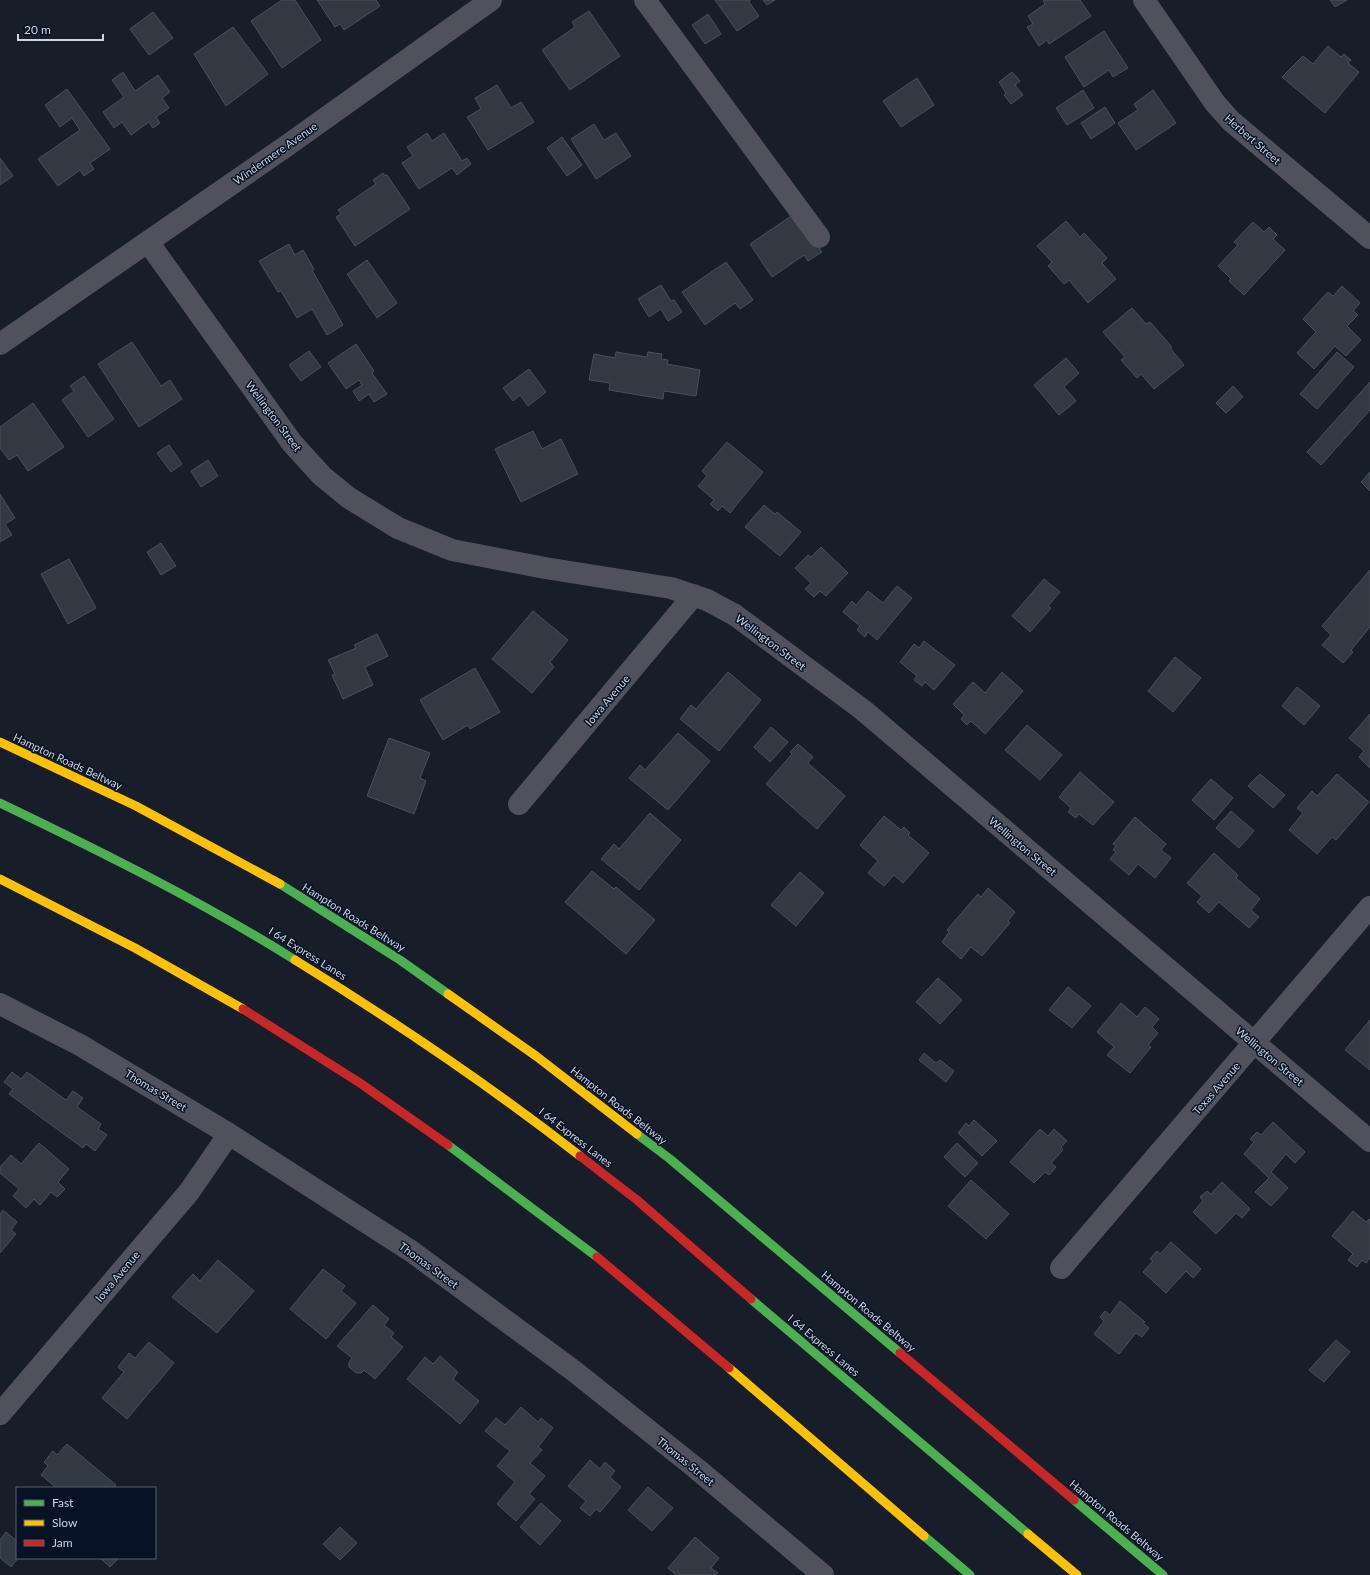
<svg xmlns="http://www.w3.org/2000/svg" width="1370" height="1575" font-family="Lato,sans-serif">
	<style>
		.building { fill: #313942; stroke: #48515a }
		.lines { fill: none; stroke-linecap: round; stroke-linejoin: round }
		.street { stroke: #51515d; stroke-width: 22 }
		.fast { stroke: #4caf50; stroke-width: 9 }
		.slow { stroke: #ffc107; stroke-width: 9 }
		.jam { stroke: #c62828; stroke-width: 9 }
		.labels { text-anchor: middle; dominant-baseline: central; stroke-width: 3; stroke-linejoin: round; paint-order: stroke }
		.street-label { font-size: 11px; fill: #cbd4e3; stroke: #071227 }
	</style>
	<rect width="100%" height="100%" fill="#171d29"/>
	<!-- building -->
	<path class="building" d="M282,0H295L321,40L282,68L251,21Z
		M317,0H376L380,6L344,30L340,24L335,27Z
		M715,0H750L749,2L759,16L737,31Z
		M763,0H775L767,5Z
		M1045,0H1080L1091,16L1049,44L1047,40L1039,46L1027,27L1033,24L1028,16L1045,4L1043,1Z
		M1330,0H1347L1335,7Z
		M589,11L620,56L570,90L542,50L575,27L572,22Z
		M153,12L173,38L149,55L130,29Z
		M708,14L721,34L705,44L692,25Z
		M233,27L268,74L226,106L194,54Z
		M1104,31L1128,68L1113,77L1109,70L1084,87L1065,57Z
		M1328,46L1341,57L1344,54L1351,60L1348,63L1359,72L1325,113L1282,77L1303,56L1313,64Z
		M123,72L135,91L158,75L170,92L162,98L169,108L156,117L160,123L153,128L149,122L131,135L122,122L114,128L103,112L124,97L112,80Z
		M1012,72L1020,81L1015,85L1023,95L1011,104L1004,95L1006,93L999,82Z
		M917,78L934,105L901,127L883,101Z
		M497,85L511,108L521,102L534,122L488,150L467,117L481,109L475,98Z
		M67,89L110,149L90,163L94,169L84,176L80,170L58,186L38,159L80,130L72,118L60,127L45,105Z
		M1083,90L1094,108L1067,125L1056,108Z
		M1153,90L1176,123L1136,150L1118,123L1138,110L1134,104Z
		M1105,107L1115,123L1091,139L1081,123Z
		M594,124L604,140L616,133L631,156L596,179L571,139Z
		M427,133L432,141L444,133L462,161L467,158L471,164L457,175L452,168L419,189L402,163L413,156L407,147Z
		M562,137L582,165L567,176L547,148Z
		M0,158L13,176L0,185Z
		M383,173L385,176L387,175L410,209L355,246L336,217L341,214L338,210L376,184L373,180Z
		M794,214L822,252L808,261L804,255L772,277L750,244Z
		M1066,221L1080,237L1084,233L1107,258L1102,263L1116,279L1088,303L1069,280L1064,284L1048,266L1052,262L1037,246Z
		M1253,222L1264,232L1269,227L1277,235L1273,239L1285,250L1244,295L1229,281L1231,279L1218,266L1238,245L1234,242Z
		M289,244L295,255L303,250L314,269L312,270L343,325L327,335L312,309L297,318L281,291L278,292L259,261Z
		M367,260L397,303L377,318L347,274Z
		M726,262L753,300L740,309L735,303L705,325L682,292Z
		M661,285L671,301L674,300L682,312L668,321L661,309L649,317L638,299Z
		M1342,286L1360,303L1353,311L1358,315L1347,326L1361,340L1346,356L1335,346L1314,369L1297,353L1316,332L1303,319L1328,292L1333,296Z
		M1132,308L1146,324L1150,322L1172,347L1170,348L1184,365L1154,389L1141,374L1137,378L1121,360L1125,357L1103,332Z
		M132,342L161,386L170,380L182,399L139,427L98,364Z
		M356,344L374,371L372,373L387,394L374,402L369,394L359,401L353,391L362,385L359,380L346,389L328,363Z
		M309,351L321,367L301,381L289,365Z
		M616,352L647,357L648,352L662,354L661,359L668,360L667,364L700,370L696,396L664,391L663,399L609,390L610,383L589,380L594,354L615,358Z
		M1337,352L1354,367L1317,409L1300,394Z
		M1066,358L1079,373L1064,387L1076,401L1059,415L1034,385Z
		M529,369L546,392L528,406L520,395L513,401L503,388Z
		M84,376L114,419L88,437L62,400L74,391L70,386Z
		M1370,382V410L1321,465L1307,452Z
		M1233,386L1243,397L1226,413L1216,403Z
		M33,403L64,447L28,471L17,455L9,460L0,448V427Z
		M533,431L542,449L561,439L578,474L521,502L495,449Z
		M727,442L763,472L730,513L722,506L718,511L710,504L714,500L698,486L707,476L702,471Z
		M169,445L182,464L171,472L157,453Z
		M208,460L218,476L201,487L191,471Z
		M1370,472V491L1361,482Z
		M0,494L15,518L5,524L12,535L0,542Z
		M764,505L775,514L777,512L801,532L780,556L745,527Z
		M161,543L176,566L161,575L147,552Z
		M821,547L848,573L826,596L820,591L814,597L805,589L811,583L795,568L808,555L811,557Z
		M69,559L96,608L68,624L41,574Z
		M1370,570V627L1351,650L1353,652L1343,663L1322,645L1331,635L1322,626Z
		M1044,579L1060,592L1048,606L1051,608L1030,632L1012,616Z
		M897,586L912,598L877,640L868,632L865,637L857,630L860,626L843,612L852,601L856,605L868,591L883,603Z
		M533,611L568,640L550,662L554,667L532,693L492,659Z
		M377,634L388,656L365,667L373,685L343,699L332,675L335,674L328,660L356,648L354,645Z
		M924,641L955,665L934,690L925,682L922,686L914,680L917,676L900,662L914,644L919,648Z
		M1175,657L1201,678L1173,712L1148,691Z
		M475,668L500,712L470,729L468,725L443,740L420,700Z
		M728,672L761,700L719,751L680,719L691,705L696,709Z
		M1002,672L1023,691L985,734L971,721L967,725L961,719L964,715L953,704L973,682L985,693Z
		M1297,687L1320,706L1304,725L1282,706Z
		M1370,714V768L1359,757L1364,751L1349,738Z
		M1027,725L1062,755L1040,780L1005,750Z
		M771,727L788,742L770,762L754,747Z
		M678,733L710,761L668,810L629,778L640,765L645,770Z
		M389,738L430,753L420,778L426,781L414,814L367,796Z
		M798,744L813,757L808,763L845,796L817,829L766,784L792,754L790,752Z
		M1080,772L1114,802L1093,825L1079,814L1076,818L1068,812L1071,808L1059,797Z
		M1260,774L1285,795L1273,808L1248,786Z
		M1337,774L1369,802L1336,840L1332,837L1317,854L1289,830L1303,813L1297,808L1312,791L1317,796Z
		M1211,779L1233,798L1214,820L1192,800Z
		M1231,811L1254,831L1239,848L1216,828Z
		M650,813L681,840L639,890L601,859L614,844L619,849Z
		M884,816L901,830L904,827L910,833L908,835L929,853L903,883L894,875L884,886L868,873L878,861L860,845Z
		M1135,817L1166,844L1161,850L1171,858L1155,878L1138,864L1129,875L1110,859L1116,852L1113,850L1116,846L1113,844Z
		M1214,853L1238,875L1236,878L1260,899L1251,910L1259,917L1249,928L1219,902L1209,913L1197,902L1202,896L1187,883Z
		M592,871L614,889L616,887L655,920L626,954L565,902Z
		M800,872L824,893L796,926L771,905Z
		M988,888L1015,912L1008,921L1010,923L982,956L971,947L961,959L942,942L949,932L947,930L978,894L981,897Z
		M938,978L962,1000L940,1024L916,1002Z
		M1068,987L1091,1006L1072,1028L1049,1010Z
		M1121,1003L1137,1017L1145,1007L1159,1019L1152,1027L1158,1033L1148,1045L1151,1047L1130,1073L1107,1055L1114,1047L1097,1032Z
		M1370,1020V1070L1345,1050Z
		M924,1053L936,1063L940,1060L954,1071L946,1082L919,1060Z
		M12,1072L21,1079L27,1072L66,1100L73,1091L83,1098L77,1107L101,1124L98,1129L107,1135L95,1151L86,1144L83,1148L9,1094L13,1089L4,1082Z
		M974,1120L997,1141L982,1156L958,1133L966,1123L969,1126Z
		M1273,1122L1305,1152L1295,1163L1286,1154L1271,1172L1288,1188L1271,1206L1255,1192L1269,1178L1244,1154L1254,1142L1250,1139L1257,1132L1261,1135Z
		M1040,1129L1048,1136L1054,1129L1067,1141L1061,1147L1063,1150L1051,1163L1056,1167L1049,1175L1045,1172L1034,1183L1010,1162Z
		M39,1143L69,1169L58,1182L65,1189L57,1197L51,1192L40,1205L34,1199L26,1208L13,1196L19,1189L0,1173V1167L11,1155L21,1164Z
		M957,1143L978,1163L965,1177L944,1157Z
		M971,1180L1009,1214L986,1239L948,1206Z
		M1222,1182L1250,1209L1242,1218L1236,1213L1216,1234L1193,1212L1203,1201L1200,1197L1207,1191L1211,1194Z
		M3,1210L17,1222L11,1230L16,1234L0,1253V1214Z
		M1353,1211L1366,1222L1369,1219L1370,1220V1258L1366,1263L1362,1260L1357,1267L1348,1260L1353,1254L1332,1236Z
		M1171,1242L1201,1269L1193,1278L1186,1271L1166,1293L1143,1272L1153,1261L1150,1259L1157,1251L1160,1254Z
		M218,1260L254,1291L217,1333L172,1297L193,1274L200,1281Z
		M323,1269L345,1286L341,1291L356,1303L326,1339L290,1309Z
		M1120,1301L1145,1322L1143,1323L1149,1328L1142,1337L1136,1333L1119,1354L1094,1334L1104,1321L1100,1317L1105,1311L1110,1315Z
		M373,1305L389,1319L384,1325L394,1333L391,1337L403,1347L375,1379L364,1370L361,1373H356L349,1367V1362L352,1358L337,1346Z
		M1336,1340L1350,1352L1324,1382L1309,1370Z
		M149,1342L174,1363L127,1419L102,1398L124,1372L118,1367L129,1353L135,1358Z
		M440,1356L458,1372L453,1379L479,1401L460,1424L407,1379L425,1357L433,1364Z
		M521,1407L538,1422L541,1418L553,1428L538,1447L542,1450L530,1463L545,1476L529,1494L535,1499L516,1521L497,1504L515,1482L497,1466L510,1451L485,1431L496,1418L505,1425Z
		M67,1444L116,1485L114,1488H57L41,1475L48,1466L44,1462L53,1451L57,1455Z
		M590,1460L600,1469L605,1462L615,1471L610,1477L621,1487L600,1512L596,1509L590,1516L580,1508L586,1501L568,1486Z
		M648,1487L673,1508L652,1531L628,1510Z
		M541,1503L561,1521L540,1545L520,1527Z
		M340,1527L357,1543L340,1560L323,1544Z
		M6,1532L17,1541V1558H18L11,1567L0,1558V1540Z
		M695,1537L719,1558L711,1568L718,1573L716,1575H676L668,1568Z
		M100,1558H119L110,1567Z"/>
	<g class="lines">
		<!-- street -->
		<path class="street" d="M645,0L819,237
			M1144,0L1215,103L1231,121L1370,238
			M148,242L292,443L322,476L349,498L398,528L452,550L545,568L671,588L707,600L735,615L863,710L1370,1141
			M0,344L285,147L491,0
			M519,804L694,595
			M0,1004L80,1045L229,1134L411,1251L574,1371L697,1469L823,1575
			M1061,1268L1370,907
			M0,1414L189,1192L229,1134"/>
		<!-- fast -->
		<path class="fast" d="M0,803C100,851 201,901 295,960
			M280,884L400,960L448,994
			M637,1134L670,1159L900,1353
			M448,1145L597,1257
			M751,1299L1028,1534
			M1074,1500L1163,1575
			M924,1536L970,1575"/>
		<!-- slow -->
		<path class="slow" d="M0,742L136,806L280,884
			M0,879L135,948L243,1009
			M295,960C394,1021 489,1085 580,1156
			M448,994L536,1056L637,1134
			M729,1368L924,1536
			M1028,1534L1077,1575"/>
		<!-- jam -->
		<path class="jam" d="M243,1009L360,1083L448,1145
			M580,1156L637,1200L751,1299
			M597,1257L729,1368
			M900,1353L1074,1500"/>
	</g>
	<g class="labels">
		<!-- street labels -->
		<g class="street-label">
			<text transform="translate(1253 139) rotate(41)">Herbert Street</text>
			<text transform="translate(275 153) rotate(-35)">Windermere Avenue</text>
			<text transform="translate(274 416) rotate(53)">Wellington Street</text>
			<text transform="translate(771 642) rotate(37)">Wellington Street</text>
			<text transform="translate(607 700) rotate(-50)">Iowa Avenue</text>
			<text transform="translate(68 761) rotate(25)">Hampton Roads Beltway</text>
			<text transform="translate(1023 846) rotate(40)">Wellington Street</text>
			<text transform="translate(354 917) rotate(32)">Hampton Roads Beltway</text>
			<text transform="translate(308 953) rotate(32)">I 64 Express Lanes</text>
			<text transform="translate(1270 1056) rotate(40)">Wellington Street</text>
			<text transform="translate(1216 1088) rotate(-49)">Texas Avenue</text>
			<text transform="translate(156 1090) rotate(31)">Thomas Street</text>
			<text transform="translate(619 1105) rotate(38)">Hampton Roads Beltway</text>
			<text transform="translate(576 1137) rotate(38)">I 64 Express Lanes</text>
			<text transform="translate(429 1265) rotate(36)">Thomas Street</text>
			<text transform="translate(117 1276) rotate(-50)">Iowa Avenue</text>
			<text transform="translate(869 1311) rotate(40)">Hampton Roads Beltway</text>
			<text transform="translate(824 1345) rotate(40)">I 64 Express Lanes</text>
			<text transform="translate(686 1461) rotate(39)">Thomas Street</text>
			<text transform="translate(1117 1520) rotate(40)">Hampton Roads Beltway</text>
		</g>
	</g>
	<!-- legend -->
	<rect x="16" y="1487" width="140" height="72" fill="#071227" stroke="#556072"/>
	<rect x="24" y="1500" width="20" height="6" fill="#4caf50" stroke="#556072"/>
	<text x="52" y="1507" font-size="12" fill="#cbd4e3">Fast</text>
	<rect x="24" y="1520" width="20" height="6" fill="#ffc107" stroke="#556072"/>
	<text x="52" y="1527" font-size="12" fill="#cbd4e3">Slow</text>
	<rect x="24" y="1540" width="20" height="6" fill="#c62828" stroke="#556072"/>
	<text x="52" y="1547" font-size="12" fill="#cbd4e3">Jam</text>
	<!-- scale -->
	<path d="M18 34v6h85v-6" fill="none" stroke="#cbd4e3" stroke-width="2"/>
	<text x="24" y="34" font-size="12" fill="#cbd4e3" stroke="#071227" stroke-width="3" paint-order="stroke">20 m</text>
</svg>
